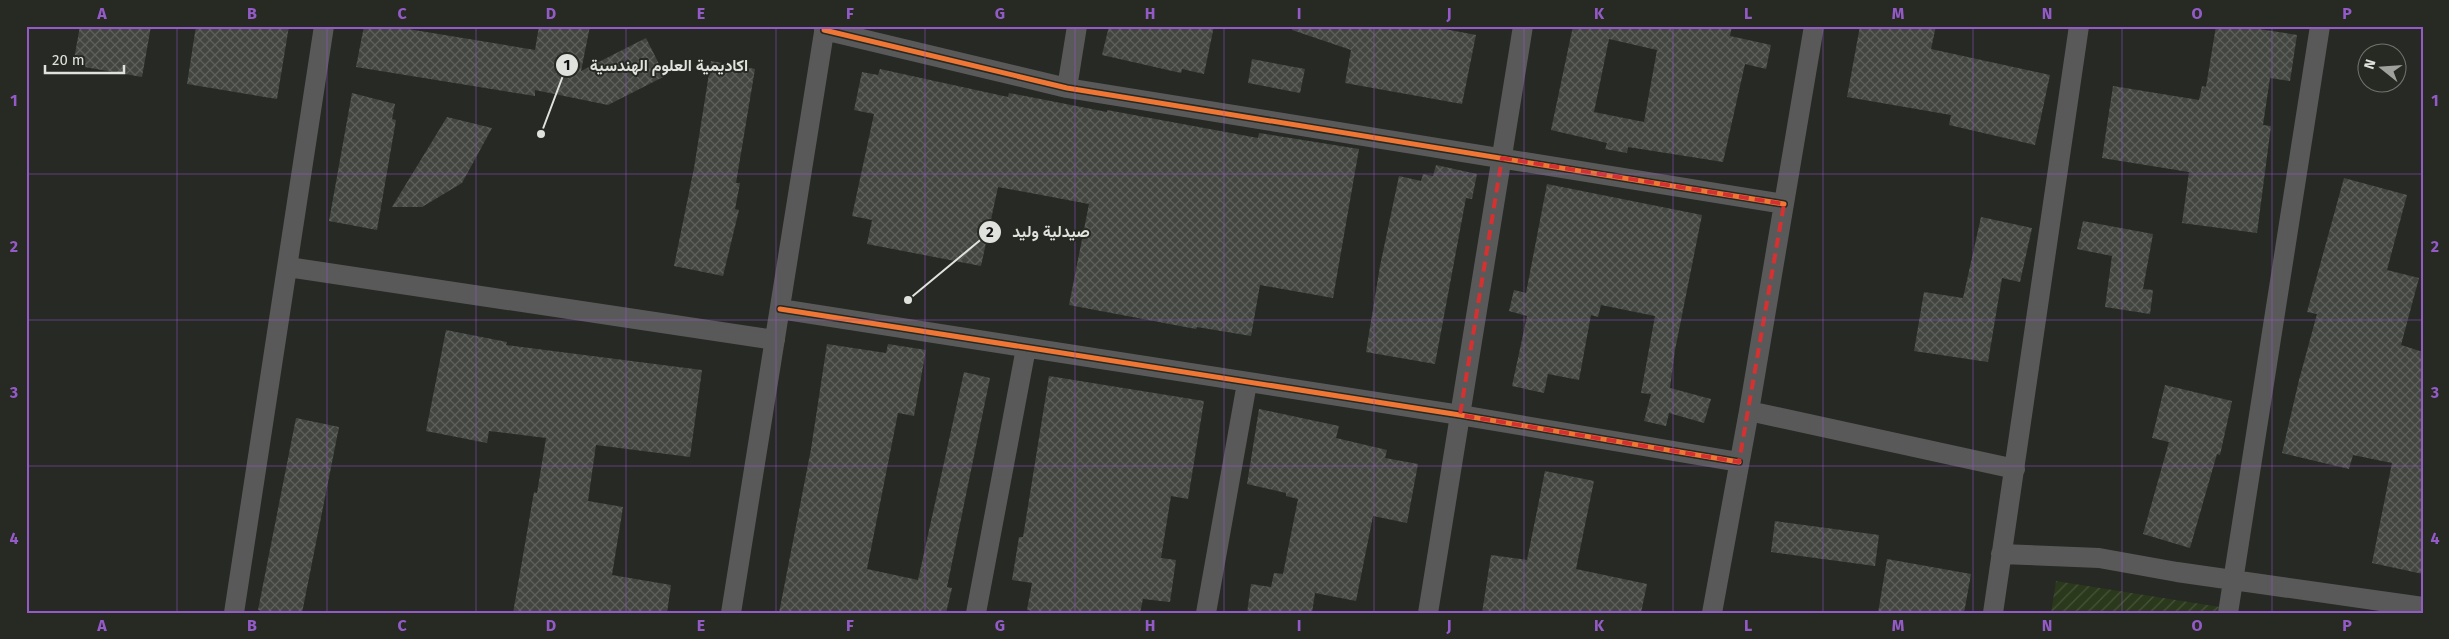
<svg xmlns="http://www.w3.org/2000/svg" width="2449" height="639" font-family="'Fira Sans',Vazirmatn,sans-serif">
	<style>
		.garden { fill: url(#garden-furrows) }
		.building { fill: url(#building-cross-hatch); fill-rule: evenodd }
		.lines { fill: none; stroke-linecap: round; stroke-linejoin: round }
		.street { stroke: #5a595a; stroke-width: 20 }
		.cycleway-casing { stroke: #262a23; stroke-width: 8 }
		.cycleway { stroke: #f07635; stroke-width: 5 }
		.marked { fill: none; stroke: #d63131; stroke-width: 4; stroke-dasharray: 10 6; stroke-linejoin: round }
		.grid { fill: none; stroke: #945ac7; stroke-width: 1; stroke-opacity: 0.55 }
		.leader { fill: none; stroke: #e0e2de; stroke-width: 2 }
		.callout-dot { fill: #e0e2de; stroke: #262a23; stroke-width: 2 }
		.mark-label { font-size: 15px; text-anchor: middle; font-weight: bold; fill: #111 }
		.callout-label { font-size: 16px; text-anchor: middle; font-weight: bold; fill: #e0e2de; stroke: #262a23; stroke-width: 4; stroke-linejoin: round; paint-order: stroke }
		.neatline { fill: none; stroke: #945ac7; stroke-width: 2 }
		.grid-label { font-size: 16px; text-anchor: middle; font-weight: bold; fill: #945ac7 }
	</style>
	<defs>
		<pattern id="garden-furrows" width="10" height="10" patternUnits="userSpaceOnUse" patternTransform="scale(1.25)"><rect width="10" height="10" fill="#2a381b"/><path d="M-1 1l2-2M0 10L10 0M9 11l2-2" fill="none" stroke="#49543c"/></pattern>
		<pattern id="building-cross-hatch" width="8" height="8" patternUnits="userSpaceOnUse" patternTransform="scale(1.25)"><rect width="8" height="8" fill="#434541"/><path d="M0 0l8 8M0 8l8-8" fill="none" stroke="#5e605c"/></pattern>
	</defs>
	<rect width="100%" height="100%" fill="#262924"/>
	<!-- garden -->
	<path class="garden" d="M2056,581L2220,607L2219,613H2051Z"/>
	<!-- building -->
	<path class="building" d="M80,26H151L142,77L73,65Z
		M196,26H289L277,99L187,84Z
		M364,26H409L408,29L535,50L539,26H590L581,71L646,38L665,76L608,105L535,90V96L356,67Z
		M1109,26H1214L1204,74L1182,69L1181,73L1102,55Z
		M1293,26H1429L1476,35L1462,104L1345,83L1351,50L1292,30Z
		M1573,26H1732L1730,36L1771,45L1766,69L1745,64L1723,162L1628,147L1627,153L1605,149L1607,143L1551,130ZM1609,39L1657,50L1644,122L1594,112Z
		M1860,26H1936L1931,49L2050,75L2035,145L1949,125L1951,115L1847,97Z
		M2216,26H2240L2297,35L2290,81L2270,78L2263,125L2271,126L2257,233L2182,223L2189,172L2102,158L2113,86L2199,100L2202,86L2206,87Z
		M1252,59L1305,69L1300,93L1248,83Z
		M711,61L755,69L736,183H740L735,209L739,210L723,276L674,266L694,168Z
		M880,69L1008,97L1009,93L1107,112V110L1258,138L1259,133L1359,149L1333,298L1260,285L1251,336L1197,327L1196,329L1069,305L1089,204L998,187L981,266L867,244L872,220L852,216L874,114L854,110L862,72L878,75Z
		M352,93L395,104L392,119L396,120L377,230L329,221Z
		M447,117L492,128L462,183L422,207H392Z
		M1436,165L1477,174L1472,199L1466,198L1435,364L1366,352L1380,266L1399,176L1421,181L1423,174L1433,176Z
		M2344,178L2407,195L2387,270L2419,278L2401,345L2423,352V574L2372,563L2392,463L2353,455L2349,469L2282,453L2299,380L2317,314L2307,312Z
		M1547,184L1702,215L1675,350L1670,388L1711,399L1704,423L1669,413L1666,426L1644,421L1651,394L1641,393L1655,316L1601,305L1598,317L1591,315L1579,380L1548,374L1544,393L1512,386L1527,316L1509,311L1514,290L1526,293Z
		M1981,217L2032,228L2020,282L2002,278L1988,362L1914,351L1924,292L1963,298Z
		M2083,221L2153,234L2143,289L2153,290L2150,314L2105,307L2112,256L2077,249Z
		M446,330L507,342L506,345L702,370L690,457L596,445L588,501L623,507L612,575L671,585L667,613H513L534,492L537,493L546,438L489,431L487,443L426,431Z
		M827,344L886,353L888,344L926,350L914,416L898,413L867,569L918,580L964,372L990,378L947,587L952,588L946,613H779L811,449Z
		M1049,376L1204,401L1188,499L1171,496L1161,558L1176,560L1170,602L1143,599L1140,613H1042L1027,610L1032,583L1012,580L1019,537H1023Z
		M2165,385L2232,401L2220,455L2217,454L2190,548L2143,534L2169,442L2152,438Z
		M1259,409L1339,426L1336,438L1387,450L1385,458L1418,464L1407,523L1373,516L1356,601L1315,593L1312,613H1247L1251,584L1271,587L1274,573L1283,574L1298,499L1286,496V493L1247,484Z
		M296,418L339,427L302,613H270L258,610Z
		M1545,471L1594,481L1576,569L1647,584L1641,613H1482L1491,555L1527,560Z
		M1775,521L1879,535L1875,566L1771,552Z
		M1887,559L1971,574L1964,613H1878Z"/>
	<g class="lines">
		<!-- street -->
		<path class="street" d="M824,30L1067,88L1784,204
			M1067,88L1077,26
			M288,267L775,340
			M780,309L1460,415L1739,462
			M1749,411L2015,469
			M2001,554L2099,558L2177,572L2423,607
			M234,613L324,26
			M731,613L825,26
			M976,613L1026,348
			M1206,613L1247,383
			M1428,613L1523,26
			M1712,613L1749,411L1814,26
			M1993,613L2079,26
			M2228,613L2320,26"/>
		<defs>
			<path id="cycleway" d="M824,30L1067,88L1784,204
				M780,309L1460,415L1739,462"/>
		</defs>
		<!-- cycleway casing -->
		<use href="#cycleway" class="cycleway-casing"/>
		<!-- cycleway -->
		<use href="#cycleway" class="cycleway"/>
	</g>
	<!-- marked area -->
	<path class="marked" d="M1502,158L1784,204L1739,462L1460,415Z"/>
	<!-- grid -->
	<path class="grid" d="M177,26V613M327,26V613M476,26V613M626,26V613M776,26V613M925,26V613M1075,26V613M1224,26V613M1374,26V613M1524,26V613M1673,26V613M1823,26V613M1973,26V613M2122,26V613M2272,26V613M26,174H2423M26,320H2423M26,466H2423"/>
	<!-- callouts -->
	<path class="leader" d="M541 134L567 65M908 300L990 232"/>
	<g class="callout-dot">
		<circle cx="541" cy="134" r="5"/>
		<circle cx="908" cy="300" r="5"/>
		<circle cx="567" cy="65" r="12"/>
		<circle cx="990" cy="232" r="12"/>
	</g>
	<g class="mark-label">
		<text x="567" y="70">1</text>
		<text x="990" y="237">2</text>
	</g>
	<g class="callout-label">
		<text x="669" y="71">اكاديمية العلوم الهندسية</text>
		<text x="1051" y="237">صيدلية وليد</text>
	</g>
	<!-- border -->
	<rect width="2449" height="639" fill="none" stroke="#262a23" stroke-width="55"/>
	<!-- north arrow -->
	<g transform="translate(2382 68) rotate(287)"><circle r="24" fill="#262a23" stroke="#70746e"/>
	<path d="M0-4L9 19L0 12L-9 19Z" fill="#9fa19d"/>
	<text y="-8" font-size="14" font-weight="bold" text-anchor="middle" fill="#e0e2de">N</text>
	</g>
	<!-- scale -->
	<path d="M45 65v8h79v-8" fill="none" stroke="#e0e2de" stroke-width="2.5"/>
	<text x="52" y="65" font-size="15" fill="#e0e2de" stroke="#262a23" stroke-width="4" paint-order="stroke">20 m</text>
	<rect x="28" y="28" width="2394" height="584" class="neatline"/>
	<g class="grid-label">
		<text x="102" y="19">A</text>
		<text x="252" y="19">B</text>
		<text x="402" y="19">C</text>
		<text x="551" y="19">D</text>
		<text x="701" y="19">E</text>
		<text x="850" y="19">F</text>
		<text x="1000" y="19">G</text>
		<text x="1150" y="19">H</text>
		<text x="1299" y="19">I</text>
		<text x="1449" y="19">J</text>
		<text x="1599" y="19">K</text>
		<text x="1748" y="19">L</text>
		<text x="1898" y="19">M</text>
		<text x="2047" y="19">N</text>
		<text x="2197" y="19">O</text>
		<text x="2347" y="19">P</text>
		<text x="14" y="106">1</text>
		<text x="2435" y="106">1</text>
		<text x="14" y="252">2</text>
		<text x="2435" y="252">2</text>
		<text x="14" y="398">3</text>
		<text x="2435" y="398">3</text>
		<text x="14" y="544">4</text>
		<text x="2435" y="544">4</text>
		<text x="102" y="631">A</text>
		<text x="252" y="631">B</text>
		<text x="402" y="631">C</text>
		<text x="551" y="631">D</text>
		<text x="701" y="631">E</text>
		<text x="850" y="631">F</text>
		<text x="1000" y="631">G</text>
		<text x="1150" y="631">H</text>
		<text x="1299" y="631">I</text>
		<text x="1449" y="631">J</text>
		<text x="1599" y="631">K</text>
		<text x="1748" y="631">L</text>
		<text x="1898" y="631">M</text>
		<text x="2047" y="631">N</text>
		<text x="2197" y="631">O</text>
		<text x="2347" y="631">P</text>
	</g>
</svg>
